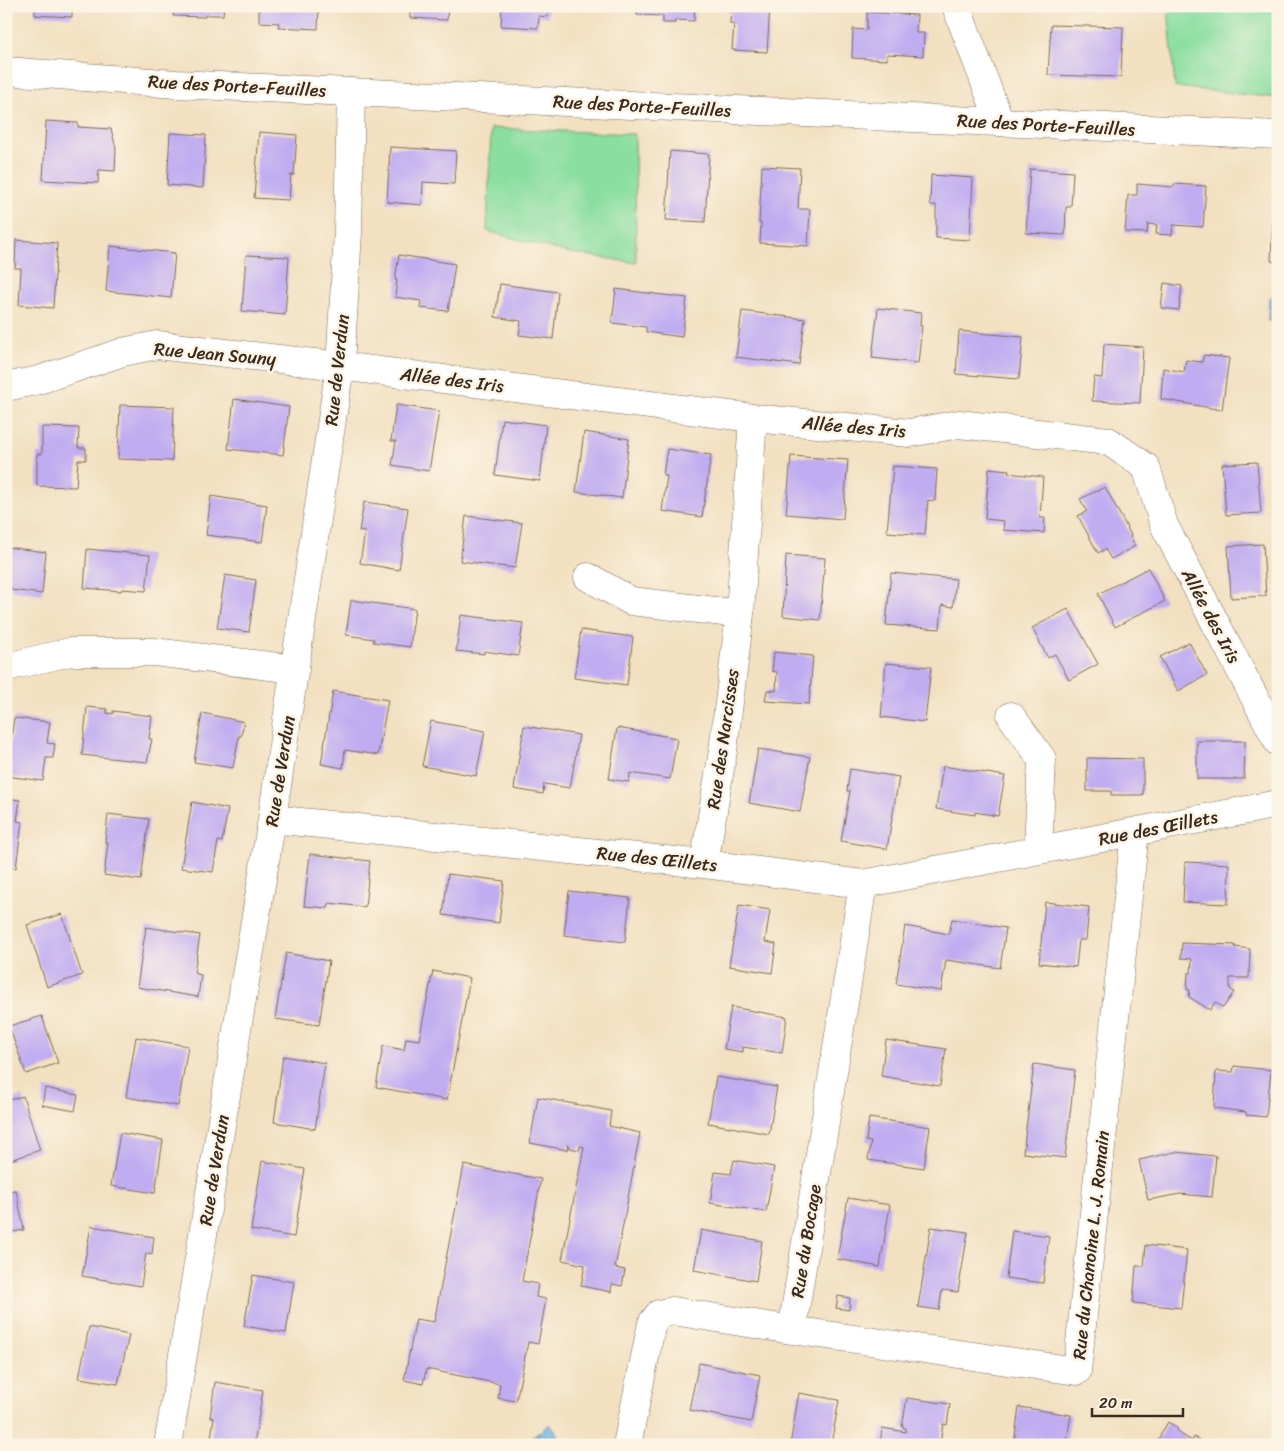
<svg xmlns="http://www.w3.org/2000/svg" width="1284" height="1451" font-family="Sriracha,sans-serif">
	<style>
		.green { fill: #89dea0; stroke: #62845f }
		.water { fill: #68b0df; stroke: #526d7e }
		.building { fill: #c0acf1 }
		.lines { fill: none; stroke-linecap: round; stroke-linejoin: round }
		.minor-casing { stroke: #7b6a57; stroke-width: 29 }
		.minor { stroke: #fff; stroke-width: 28 }
		.labels { text-anchor: middle; dominant-baseline: central; stroke-width: 5; stroke-linejoin: round; paint-order: stroke }
		.street-label { font-size: 18px; fill: #3b2a1e; stroke: #fcf5e5 }
	</style>
	<rect width="100%" height="100%" fill="#fcf5e5"/>
	<filter id="ink" filterUnits="userSpaceOnUse"><feTurbulence type="fractalNoise" baseFrequency=".02" numOctaves="2"/><feDisplacementMap in="SourceGraphic" scale="10" xChannelSelector="R" yChannelSelector="G"/><feConvolveMatrix kernelMatrix="1 2 1 2 8 2 1 2 1" color-interpolation-filters="sRGB"/></filter>
	<filter id="wash" filterUnits="userSpaceOnUse"><feTurbulence type="fractalNoise" baseFrequency=".0096" numOctaves="4" result="noise"/><feDisplacementMap in="SourceGraphic" scale="20" xChannelSelector="R" yChannelSelector="G"/><feGaussianBlur stdDeviation="1.12" result="paint"/><feColorMatrix in="noise" values="0 0 0 0 0 0 0 0 0 0 0 0 0 0 0 0 0 1.4 0 .05"/><feComposite in="paint" operator="in"/></filter>
	<g filter="url(#wash)">
		<rect width="100%" height="100%" fill="#f2e0c1"/>
		<!-- green -->
		<path class="green" d="M1168,6H1278V98L1175,87Z
			M491,128L635,134L636,263L565,252L487,231Z"/>
		<!-- water -->
		<path class="water" d="M1278,292V322L1268,321L1269,298L1271,299L1273,294Z
			M550,1424L563,1442L558,1445H522Z"/>
		<g id="blocks">
			<!-- building -->
			<path class="building" d="M35,6H72V17L35,15Z
				M174,6H224L223,15H205V17L173,16Z
				M259,6H319L318,29L278,27L279,23L259,22Z
				M410,6H448L447,20L410,18Z
				M502,6H548V17L539,16L538,28L501,26Z
				M637,6H695L694,21L675,20V23H663V16L637,15Z
				M731,6H770L767,52L732,50L734,24H730Z
				M867,12L917,15L916,33H924L923,56L887,54V60L852,58L853,29L867,30Z
				M1051,25L1123,27L1121,77L1048,75Z
				M46,121L78,123V127L111,129L116,148L115,171L99,170L98,183L43,180Z
				M259,132L297,135L294,175H291L289,200L254,198Z
				M170,133L206,135L203,188L167,185Z
				M390,147L456,151L454,184L423,182L422,205L387,202Z
				M670,151L709,154L705,222L666,220Z
				M762,166L800,168L798,209H810L808,246L760,243L761,223H759Z
				M1030,169L1073,172L1071,207H1066L1065,235L1026,233Z
				M931,175L973,178L970,240L936,238V205H930Z
				M1137,184L1174,187V184L1206,186L1203,227L1173,225L1172,235L1156,234L1157,225L1148,224L1147,233L1125,232L1128,195H1137Z
				M1274,191H1278V262L1271,261Z
				M16,240L57,243L53,308L19,305L21,268H15Z
				M110,246L175,253L171,298L106,291Z
				M246,255L289,257L285,315L242,311Z
				M399,255L455,264L448,311L420,308L421,301L395,297L397,280H395Z
				M1164,283L1182,286L1179,310L1161,308Z
				M500,284L558,292L553,339L519,335L521,321L495,317Z
				M616,289L687,298L682,337L646,332V327L612,323Z
				M878,308L921,313L920,326H922L918,363L872,358Z
				M742,311L805,319L799,365L736,357Z
				M959,331L1023,337L1019,379L956,374Z
				M1104,344L1143,347L1140,403L1092,401L1094,377L1102,378Z
				M1204,355L1229,358L1222,410L1161,399L1163,368L1184,372L1186,360L1202,362Z
				M234,399L289,407L283,455L228,449Z
				M120,405L174,407L172,461L118,459Z
				M396,405L439,411L429,471L392,465L396,441H391Z
				M502,419L546,425L540,481L495,475Z
				M42,427L79,428L78,448H86V460H78L76,487L37,486V454H42Z
				M584,432L629,439L622,498L576,492Z
				M667,449L711,455L702,517L662,511L667,476L663,475Z
				M791,456L848,460L843,519L786,514Z
				M1257,462L1261,513L1226,515L1222,464Z
				M893,466L937,469L935,501L928,500L925,535L887,532Z
				M989,468L1009,470L1008,473L1043,477L1040,518H1045L1044,533L1003,530L1004,521L985,519Z
				M1105,487L1131,535L1130,536L1135,546L1111,559L1105,549L1098,553L1078,516L1087,511L1080,499Z
				M211,496L267,505L262,542L206,535Z
				M364,502L408,508L399,570L360,563L365,532L359,531Z
				M466,516L522,523L515,568L460,561Z
				M1263,544L1266,596L1231,598L1228,546Z
				M6,547L46,552L42,594L11,590V586L6,585Z
				M87,549L150,555L146,591L122,589L121,591L84,588Z
				M786,555L825,558L820,620L783,616Z
				M1148,568L1165,601L1115,627L1098,594Z
				M891,573L956,579L953,607L942,605L940,629L886,625Z
				M225,575L256,580L249,632L217,628Z
				M351,600L415,609L410,647L373,642L374,639L346,635Z
				M1068,609L1098,664L1069,680L1055,654L1048,658L1032,628Z
				M461,615L523,623L518,656L484,651V654L456,651Z
				M581,630L633,637L627,685L574,678Z
				M1189,642L1207,675L1178,691L1160,657Z
				M774,652L813,656L809,704L765,701L767,690L776,691L777,672L772,671Z
				M886,663L931,667L925,722L881,717Z
				M333,691L388,700L378,755L345,750L343,768L321,764Z
				M87,707L107,709V713L113,714V711L152,716L149,739H152L147,762L82,755Z
				M202,713L244,722L241,736H239L233,768L194,762Z
				M14,718L50,722L47,743L55,744L53,758H46L43,781L6,776V745L10,746Z
				M431,721L485,731L476,776L422,766Z
				M524,726L579,735L570,788L544,784L543,794L514,789Z
				M617,728L677,738L670,779L630,773L629,782L609,779Z
				M1197,741H1245L1244,779H1197Z
				M758,749L810,757L800,812L749,803Z
				M1087,758L1143,759V795H1111V791H1087Z
				M943,766L1005,776L998,816L975,812V815L936,809Z
				M850,769L899,777L887,849L841,841L850,791H847Z
				M6,798L20,800L17,821L22,822L16,868L6,867Z
				M192,802L228,809L222,842L218,841L213,872L181,868Z
				M108,814L149,819L141,880L104,875L108,842H105Z
				M310,854L370,861L365,907L329,903L328,908L304,906Z
				M1185,862L1229,864L1228,904L1183,902Z
				M448,874L504,881L499,923L443,915Z
				M569,891L630,898L625,942L564,935Z
				M1045,902L1089,907L1086,940H1079L1076,967L1039,963Z
				M739,905L770,910L765,942L776,944L772,973L729,966Z
				M62,914L82,975L47,987L27,925Z
				M952,919L1006,928L1000,968L946,960L941,991L896,984L905,926L949,934Z
				M146,927L200,935L194,973L201,975L198,997L137,987Z
				M1182,943L1235,945V947L1250,949L1249,978H1230V989L1234,992L1223,1008L1215,1002L1210,1010L1189,997L1190,990H1187L1188,973H1191L1192,959L1181,958Z
				M286,953L329,961L319,1025L275,1019Z
				M433,971L470,978L447,1100L376,1087L383,1046L404,1050L406,1038L419,1040Z
				M731,1007L787,1017L782,1053L743,1047V1052L724,1049Z
				M42,1016L58,1063L26,1074L9,1026Z
				M136,1037L188,1046L178,1106L126,1097Z
				M886,1040L946,1049L940,1086L881,1076Z
				M283,1056L325,1063L315,1129L274,1122Z
				M1034,1064L1075,1070L1065,1158L1023,1153Z
				M1234,1066L1271,1070L1266,1117L1246,1115V1112L1214,1108L1216,1071L1233,1072Z
				M716,1077L777,1087L769,1134L708,1123Z
				M45,1088L78,1095L75,1111L42,1105Z
				M23,1096L40,1150L8,1161L6,1101Z
				M538,1097L611,1111L609,1126L640,1133L615,1268L625,1270L622,1286L612,1284L611,1292L581,1286L585,1265L562,1260L584,1147L580,1146L579,1150L570,1148L568,1144L567,1150L530,1143Z
				M869,1118L930,1127L924,1168L868,1160L871,1142L866,1141Z
				M120,1133L163,1140L155,1193L111,1186Z
				M1175,1152L1216,1156L1212,1197L1180,1194L1148,1200L1139,1160Z
				M734,1160L774,1167L766,1212L710,1203L715,1172L731,1174Z
				M262,1161L305,1169L294,1237L251,1230Z
				M464,1165L541,1179L522,1281L538,1284L536,1297L546,1299L538,1344L528,1342L516,1401L498,1398L500,1384L426,1369L423,1384L404,1380L416,1319L434,1322Z
				M16,1190L24,1230L6,1233V1191Z
				M848,1198L890,1205L880,1267L837,1259Z
				M91,1226L154,1237L152,1254L146,1253L141,1286L82,1276Z
				M931,1227L968,1232L958,1292L942,1290L939,1310L918,1307Z
				M701,1230L762,1241L756,1281L694,1270Z
				M1012,1231L1049,1236L1043,1283L1006,1278Z
				M1146,1245L1187,1250L1181,1308L1133,1303L1136,1266H1144Z
				M253,1275L294,1282L286,1333L244,1326Z
				M838,1296L850,1298L849,1310L836,1308Z
				M89,1327L129,1335L118,1384L79,1378Z
				M699,1363L760,1375L751,1422L689,1410Z
				M215,1382L263,1390L254,1445L210,1444L214,1418L210,1417Z
				M799,1393L839,1400L831,1445H790Z
				M907,1398L950,1404L947,1425L943,1424L940,1445H880L882,1428L906,1432V1428L902,1427Z
				M1019,1407L1071,1415L1066,1445H1024L1014,1443Z
				M1168,1422L1176,1427L1179,1433L1192,1441L1194,1437L1207,1445H1155Z"/>
		</g>
	</g>
	<g filter="url(#ink)">
		<use href="#blocks" fill-opacity="0" stroke="#7b6a57" stroke-width="1"/>
		<g class="lines">
			<defs>
				<path id="minor" d="M956,6L1000,122
					M6,71L176,84L1278,135
					M6,387L39,380L123,352L157,345L340,366L753,418L910,433L959,424L1108,441L1146,467L1164,525L1278,742
					M588,577L631,601L740,614
					M6,667L70,652H154L295,669
					M1011,716L1042,759L1038,850
					M272,819L704,864L863,884L1278,804
					M704,864L723,751L740,614L753,418
					M792,1330L1077,1371L1135,832
					M168,1445L272,819L340,366L348,232L351,92
					M627,1445L652,1323L659,1314L673,1311L792,1330L863,884"/>
			</defs>
			<!-- minor casing -->
			<use href="#minor" class="minor-casing"/>
			<!-- minor -->
			<use href="#minor" class="minor"/>
		</g>
	</g>
	<g class="labels">
		<!-- street labels -->
		<g class="street-label">
			<text transform="translate(237 86) rotate(3)">Rue des Porte-Feuilles</text>
			<text transform="translate(642 106) rotate(3)">Rue des Porte-Feuilles</text>
			<text transform="translate(1046 125) rotate(3)">Rue des Porte-Feuilles</text>
			<text transform="translate(215 354) rotate(5)">Rue Jean Souny</text>
			<text transform="translate(337 370) rotate(-84)">Rue de Verdun</text>
			<text transform="translate(452 380) rotate(7)">Allée des Iris</text>
			<text transform="translate(854 427) rotate(5)">Allée des Iris</text>
			<text transform="translate(1211 616) rotate(62)">Allée des Iris</text>
			<text transform="translate(723 739) rotate(-82)">Rue des Narcisses</text>
			<text transform="translate(280 771) rotate(-81)">Rue de Verdun</text>
			<text transform="translate(1158 828) rotate(-11)">Rue des Œillets</text>
			<text transform="translate(657 859) rotate(6)">Rue des Œillets</text>
			<text transform="translate(214 1170) rotate(-81)">Rue de Verdun</text>
			<text transform="translate(806 1241) rotate(-81)">Rue du Bocage</text>
			<text transform="translate(1091 1245) rotate(-84)">Rue du Chanoine L. J. Romain</text>
		</g>
	</g>
	<!-- margin -->
	<rect width="1284" height="1451" fill="none" stroke="#fcf5e5" stroke-width="25"/>
	<!-- scale -->
	<path d="M1092 1408v8h91v-8" fill="none" stroke="#3b2a1e" stroke-width="2.5"/>
	<text x="1099" y="1408" font-size="15" fill="#3b2a1e" stroke="#fcf5e5" stroke-width="4" paint-order="stroke">20 m</text>
</svg>
